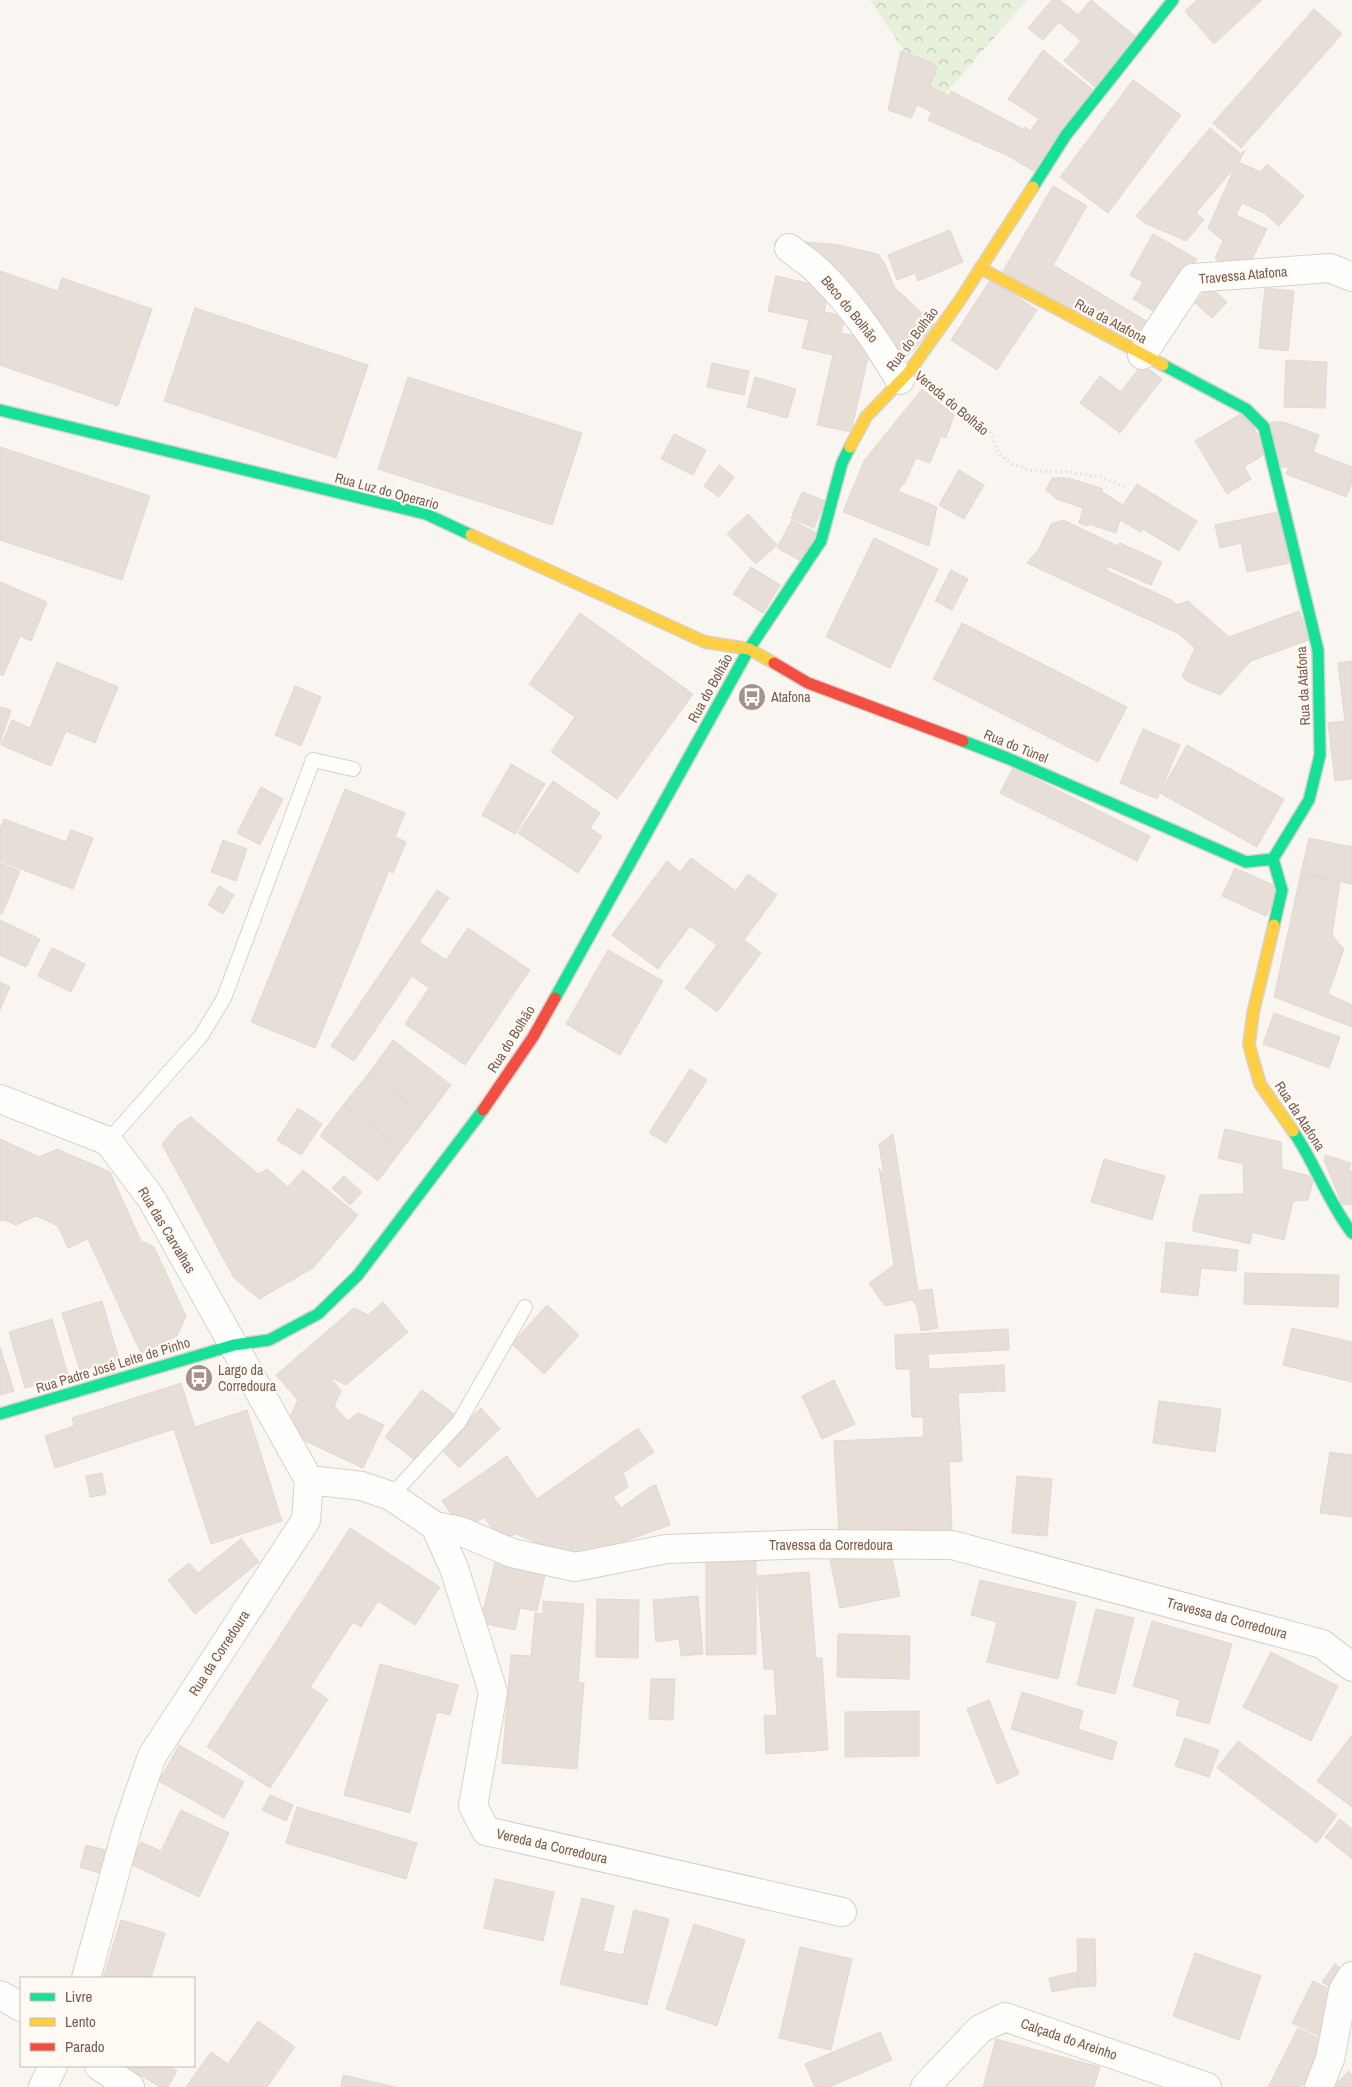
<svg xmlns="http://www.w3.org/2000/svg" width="1352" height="2087" font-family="'Archivo Narrow',sans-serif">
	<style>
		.forest { fill: url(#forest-crowns) }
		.building { fill: #e6ded7; stroke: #e2d8d2 }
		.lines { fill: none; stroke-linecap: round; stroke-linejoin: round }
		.lane-casing { stroke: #d7d1cb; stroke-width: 16 }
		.street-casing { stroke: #d7d1cb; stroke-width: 30 }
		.fast-casing { stroke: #d9d2cb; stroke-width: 14 }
		.slow-casing { stroke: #d9d2cb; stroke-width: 14 }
		.jam-casing { stroke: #d9d2cb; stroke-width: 14 }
		.path { stroke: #dcd5d0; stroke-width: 3; stroke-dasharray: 1 4; stroke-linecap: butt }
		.lane { stroke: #fefefd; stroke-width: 14 }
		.street { stroke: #fefefd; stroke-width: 28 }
		.fast { stroke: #16e098; stroke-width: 11 }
		.slow { stroke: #ffcf43; stroke-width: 11 }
		.jam { stroke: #f24e42; stroke-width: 11 }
		.labels { text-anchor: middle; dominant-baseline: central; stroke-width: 4.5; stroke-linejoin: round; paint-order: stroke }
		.street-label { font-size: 14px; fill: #7a5c4d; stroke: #fffaf3 }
		.poi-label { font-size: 14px; fill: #7a5c4d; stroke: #fffaf3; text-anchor: start }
	</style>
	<defs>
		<pattern id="forest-crowns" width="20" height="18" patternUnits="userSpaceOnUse" patternTransform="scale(1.25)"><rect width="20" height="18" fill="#e7f0db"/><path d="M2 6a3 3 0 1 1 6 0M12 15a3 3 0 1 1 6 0" fill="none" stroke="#c0c6b4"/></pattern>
	</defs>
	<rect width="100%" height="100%" fill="#f9f5f0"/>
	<!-- forest -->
	<path class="forest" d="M870,0H1027L938,102Z"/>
	<!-- building -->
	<path class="building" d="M1052,0H1060L1078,15L1091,0L1140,40L1099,90L1064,61L1081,41L1059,22L1043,40L1028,28Z
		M1197,0H1262L1214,44L1185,11Z
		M1314,9L1342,34L1241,148L1213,123Z
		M1043,50L1097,93L1039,174L1008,156L928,120L932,112L917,105L911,118L888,110L901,51L930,62L937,67L930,86L949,96L951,91L1023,129L1025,127L1030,131L1039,119L1008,99Z
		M1133,80L1181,115L1108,213L1060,177Z
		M1210,128L1241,154L1245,150L1239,162L1260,172L1267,164L1304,196L1279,226L1264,213L1242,203L1236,215L1267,229L1245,273L1220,262L1215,258L1223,241L1208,228L1235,167L1196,213L1204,220L1186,241L1145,223L1136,216Z
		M1053,186L1087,206L1053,265L1153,325L1138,350L1003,271Z
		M950,230L963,262L918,281L915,273L897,280L888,255Z
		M1153,234L1197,259L1164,317L1133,299L1143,282L1130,275Z
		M797,241L838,245L878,254L885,264L894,287L935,325L902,363Z
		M0,271L58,291L62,278L152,309L118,406L0,365Z
		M776,276L829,288L824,312L845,316L841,333L872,340L851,432L817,425L833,355L802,348L809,320L768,311Z
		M991,279L1037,310L997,370L951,340Z
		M1209,286L1227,302L1212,318L1195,303Z
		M1265,288L1294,291L1288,351L1259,348Z
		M195,308L368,365L336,458L164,401Z
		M1286,360L1327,362L1325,408L1284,407Z
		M712,363L749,371L744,395L707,387Z
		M1142,364L1162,379L1120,433L1080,403L1100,376L1121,392Z
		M408,377L582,433L552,525L378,469Z
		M755,377L796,389L787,418L747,407Z
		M922,389L954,415L946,438L941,436L930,463L916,458L905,482L898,491L937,507L929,546L843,512L864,461Z
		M1244,412L1268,452L1244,467L1251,479L1227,494L1195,441Z
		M1271,422H1284L1319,435L1313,452L1352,467V483L1346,497L1286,474L1289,467H1279Z
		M674,434L706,450L693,475L661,459Z
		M0,447L150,496L122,580L0,540Z
		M719,465L734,477L719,497L704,486Z
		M959,470L984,485L964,519L939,505Z
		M1052,478H1068L1103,489L1101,491L1123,505L1137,484L1197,521L1179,551L1143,529L1141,532L1120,520L1116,533L1089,524L1088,526L1079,523L1083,508L1057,499L1046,490Z
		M802,492L825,501L814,528L791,518Z
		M1278,512L1289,563L1247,572L1241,543L1220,548L1215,525Z
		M748,514L777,545L756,564L727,534Z
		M792,520L818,534L803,562L777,548Z
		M1063,520L1118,546L1106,570L1171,600L1177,605L1188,601L1229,637L1299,611L1309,640L1251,661L1220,695L1187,681L1182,676L1195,648L1179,634L1027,563L1039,549L1051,524Z
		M874,538L938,569L890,668L826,637Z
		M1120,543L1162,562L1151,585L1109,567Z
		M751,567L780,585L763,613L733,594Z
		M951,570L968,579L952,610L935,601Z
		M0,582L47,602L31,641L20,636L3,676L0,674Z
		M580,613L693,694L617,799L551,752L575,717L529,684Z
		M962,623L1127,707L1098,762L933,679Z
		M1352,661V779L1335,781L1328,723L1345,721L1338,663Z
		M57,662L118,687L95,743L66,731L51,766L1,745L12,720L30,728Z
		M295,686L321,697L301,746L275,735Z
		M0,707L11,710L0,743Z
		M1143,729L1180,745L1157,799L1120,783Z
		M1187,745L1284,799L1257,847L1160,793Z
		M511,764L545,784L515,834L482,815Z
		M1013,768L1150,836L1137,861L1000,793Z
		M553,781L600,813L590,828L602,836L578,873L518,833Z
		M261,787L283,799L260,845L237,833Z
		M345,789L405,813L395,837L406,842L393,873L389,871L315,1048L251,1022Z
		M4,819L66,842L71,830L93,838L73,889L0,861V828Z
		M1309,838L1352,847V845V884L1301,873Z
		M223,840L247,849L236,881L211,872Z
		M691,858L736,891L748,874L777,895L744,940L761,953L717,1012L685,988L717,945L690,926L658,969L612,935L667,861L680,872Z
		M0,863L20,871L2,914L0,913Z
		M1235,868L1280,888L1266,916L1222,896Z
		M1301,873L1340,882L1332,935L1344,949L1328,994L1352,1005V1027L1274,997Z
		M219,886L234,895L223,914L208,905Z
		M437,890L449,898L419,942L446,960L468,928L530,970L465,1065L405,1024L429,988L412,976L354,1061L331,1046Z
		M0,920L40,939L26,967L0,955Z
		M52,948L85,964L71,992L38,976Z
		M608,950L663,981L620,1055L566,1024Z
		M0,982L10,987L0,1010Z
		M1274,1013L1340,1037L1329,1068L1263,1044Z
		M393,1040L451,1085L427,1117L369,1073Z
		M690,1069L707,1080L666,1143L649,1133Z
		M369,1073L427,1117L402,1149L344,1104Z
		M344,1104L402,1149L378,1181L320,1136Z
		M298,1108L322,1124L301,1155L277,1140Z
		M191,1117L258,1174L267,1169L288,1187L303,1170L358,1215L313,1268L259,1299L234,1278L162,1144L178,1125Z
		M1225,1129L1281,1142L1282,1169L1314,1177L1308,1200L1293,1201L1284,1240L1252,1232L1250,1244L1193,1231V1224L1200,1195L1244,1194L1243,1164L1218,1158Z
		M893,1134L918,1291L932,1289L938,1328L921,1331L917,1307L912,1300L885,1306L869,1283L894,1265L879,1168L884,1176L879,1144Z
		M0,1139L39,1157L57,1149L110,1172L141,1241L154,1247L186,1316L177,1336L141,1353L88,1239L68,1248L58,1226L36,1216L16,1225L4,1220L0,1221Z
		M1325,1155L1351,1163L1349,1171H1352V1205L1342,1204L1324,1160Z
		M1104,1159L1165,1176L1152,1220L1091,1202Z
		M344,1176L362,1192L350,1205L332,1188Z
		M1166,1242L1238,1250L1236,1271L1201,1268L1198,1296L1161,1292Z
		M1245,1273L1339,1275L1338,1307L1244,1304Z
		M102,1301L119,1359L80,1371L62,1313Z
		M383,1302L408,1332L346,1385L330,1377L341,1391L334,1406L348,1421L358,1413L384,1425L363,1468L305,1441L288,1421L298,1400L276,1375L354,1308L368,1315Z
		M547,1305L579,1335L544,1374L512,1344Z
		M52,1319L68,1375L25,1388L9,1332Z
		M1292,1328L1352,1342V1382L1283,1365Z
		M1008,1329L1009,1350L928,1354L929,1369L1004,1365L1005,1391L958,1393L962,1461L949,1462L952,1530L839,1536L834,1441L924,1437L923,1417H912L910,1369H896L895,1335Z
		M0,1347L14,1391L0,1395Z
		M834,1380L855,1424L822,1439L802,1396Z
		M181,1383L195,1427L247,1410L282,1521L211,1544L174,1429L55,1468L45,1436L74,1426L72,1418Z
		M422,1390L457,1416L420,1464L385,1437Z
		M1159,1401L1221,1409L1215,1452L1153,1443Z
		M481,1408L500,1429L459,1468L439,1447Z
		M638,1428L654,1452L623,1473L628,1487L613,1497L621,1508L650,1487L656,1485L670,1525L576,1559L516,1534L500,1540L484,1517L464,1531L442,1501L507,1456L537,1499Z
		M1330,1452L1352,1455V1517L1320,1513Z
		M102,1473L106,1494L90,1497L86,1476Z
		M1017,1476L1052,1479L1047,1536L1012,1533Z
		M350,1528L440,1587L415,1625L378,1601L361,1627L353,1622L310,1687L328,1699L270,1788L207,1747Z
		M241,1539L259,1562L195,1614L168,1580L189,1563L198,1573Z
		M890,1548L900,1596L840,1608L830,1560Z
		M496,1559L546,1570L537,1611L520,1608L515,1630L480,1623Z
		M756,1559V1654L706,1655V1560Z
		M809,1572L816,1658H822L828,1750L766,1754L764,1716L777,1715L774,1669H764L757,1576Z
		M980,1580L1076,1602L1058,1679L987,1662L997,1622L971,1615Z
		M698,1596L703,1654L681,1656L679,1639L656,1642L653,1600Z
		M597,1599L639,1600L638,1658L596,1657Z
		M543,1601L584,1604L578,1682L584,1683L577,1769L502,1763L511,1655L531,1656L535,1613L543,1614Z
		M1096,1609L1134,1618L1115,1694L1077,1685Z
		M1152,1621L1232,1644L1209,1724L1176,1715L1180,1700L1133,1686Z
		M838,1634L910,1636L909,1679L837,1677Z
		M1271,1652L1338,1686L1311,1741L1243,1707Z
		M380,1664L458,1685L450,1715L437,1712L410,1813L344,1795Z
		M651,1679H675L673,1720L649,1719Z
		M1022,1692L1083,1711L1078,1729L1117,1742L1112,1760L1011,1729Z
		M989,1700L1019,1774L997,1784L967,1709Z
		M919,1711V1756L845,1757V1712Z
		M1352,1735V1807L1317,1781Z
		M1185,1738L1219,1750L1209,1777L1175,1766Z
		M1238,1741L1337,1815L1317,1843L1217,1768Z
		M179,1745L244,1782L224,1818L159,1781Z
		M270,1795L293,1805L286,1821L262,1810Z
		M297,1807L417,1843L406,1879L286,1843Z
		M181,1810L229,1833L199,1897L131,1864L141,1842L161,1851Z
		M1340,1819L1352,1829V1859L1325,1837Z
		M86,1845L109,1851L102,1874L80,1867Z
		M495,1879L554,1892L543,1941L484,1928Z
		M582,1898L614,1906L603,1951L623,1955L634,1910L669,1919L647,2005L560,1984Z
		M121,1920L165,1933L151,1978H103Z
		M694,1924L745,1940L717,2026L666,2009Z
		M1077,1939H1095L1096,1986L1078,1987Z
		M800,1947L852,1959L831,2050L779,2038Z
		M1195,1953L1261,1976L1239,2040L1173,2016Z
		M1335,1964L1351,1976L1339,1993L1322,1982Z
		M1078,1972V1987L1052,1992L1049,1978Z
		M1313,1981L1341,1995L1321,2037L1292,2023Z
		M258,2021L295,2047L267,2087H186L211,2052L228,2064Z
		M1298,2028L1326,2042L1302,2087H1268Z
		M880,2032L892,2060L829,2087H815L805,2064Z
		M996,2039L1100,2067L1094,2087H983Z
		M125,2066H169L177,2071L168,2087H160Z
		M1349,2071L1352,2075V2087H1333Z
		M343,2075L395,2087H341Z"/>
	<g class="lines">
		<defs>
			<path id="lane" d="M108,1141L201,1036L224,998L313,760L353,769
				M391,1496L459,1422L525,1307"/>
			<path id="street" d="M789,248C800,257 813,265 822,275C853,306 877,342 900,380
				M1142,355L1193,278L1330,268L1352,277
				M0,1099L108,1141L151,1198L309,1480L306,1520L152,1756L127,1829L86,1978
				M309,1480L362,1486L391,1496L435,1526L460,1531L512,1553L575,1567L666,1549L814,1544L952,1545L1322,1644L1352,1667
				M435,1526L454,1568L493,1692L473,1806L486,1831L842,1912
				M0,1995L21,2007
				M99,2066L130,2087
				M43,2087L53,2066
				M925,2087L980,2029L1005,2017L1207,2087
				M1319,2087L1330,2059L1343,1991L1352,1976"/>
			<path id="fast" d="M1033,187L1066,135L1173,0
				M1163,365L1246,409L1264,427L1318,650L1320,755L1309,800L1273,859L1282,890L1274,925
				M0,410L426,514L471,535
				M963,741L1007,758L1246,862L1273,859
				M555,998L749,649L821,541L842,463L850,447
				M1293,1131C1315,1163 1328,1202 1352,1233
				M0,1414L234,1345L269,1340L318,1314L358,1275L483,1110"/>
			<path id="slow" d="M980,268L1163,365
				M850,447L866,417L909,372L960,300L1033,187
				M471,535L705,642L749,649L774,663
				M1274,925L1253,1013L1249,1045L1260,1084L1293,1131"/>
			<path id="jam" d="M774,663L808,683L963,741
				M483,1110L533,1037L555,998"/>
		</defs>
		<!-- lane casing -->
		<use href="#lane" class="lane-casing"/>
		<!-- street casing -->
		<use href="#street" class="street-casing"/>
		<!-- fast casing -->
		<use href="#fast" class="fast-casing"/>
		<!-- slow casing -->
		<use href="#slow" class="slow-casing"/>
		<!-- jam casing -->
		<use href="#jam" class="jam-casing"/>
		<!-- path -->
		<path class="path" d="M936,388L990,431L998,453L1012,464L1033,471L1071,472L1101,477L1125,487"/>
		<!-- lane -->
		<use href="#lane" class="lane"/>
		<!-- street -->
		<use href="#street" class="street"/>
		<!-- fast -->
		<use href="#fast" class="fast"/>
		<!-- slow -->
		<use href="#slow" class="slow"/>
		<!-- jam -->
		<use href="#jam" class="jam"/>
	</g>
	<!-- icons -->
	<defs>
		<symbol id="bus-disc" viewBox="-11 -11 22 22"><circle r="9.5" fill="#a69286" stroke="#fffaf3"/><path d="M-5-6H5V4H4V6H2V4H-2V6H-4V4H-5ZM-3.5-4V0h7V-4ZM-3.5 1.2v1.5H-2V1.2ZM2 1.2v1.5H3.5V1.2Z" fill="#fff"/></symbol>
	</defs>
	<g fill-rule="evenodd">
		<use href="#bus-disc" x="736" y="681" width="32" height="32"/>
		<use href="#bus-disc" x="183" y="1362" width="32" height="32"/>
	</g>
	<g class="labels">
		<!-- street labels -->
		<g class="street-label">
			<text transform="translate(1243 275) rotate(-5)">Travessa Atafona</text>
			<text transform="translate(850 309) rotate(51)">Beco do Bolhão</text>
			<text transform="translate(1111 321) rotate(28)">Rua da Atafona</text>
			<text transform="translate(912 339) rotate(-53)">Rua do Bolhão</text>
			<text transform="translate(952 403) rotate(40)">Vereda do Bolhão</text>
			<text transform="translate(387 491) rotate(15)">Rua Luz do Operario</text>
			<text transform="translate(1303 686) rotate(-93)">Rua da Atafona</text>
			<text transform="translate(710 688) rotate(-61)">Rua do Bolhão</text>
			<text transform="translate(1016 746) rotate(22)">Rua do Túnel</text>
			<text transform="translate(511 1039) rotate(-58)">Rua do Bolhão</text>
			<text transform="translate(1300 1116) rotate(57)">Rua da Atafona</text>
			<text transform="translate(167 1230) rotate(59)">Rua das Carvalhas</text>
			<text transform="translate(113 1365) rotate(-17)">Rua Padre José Leite de Pinho</text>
			<text x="831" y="1545">Travessa da Corredoura</text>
			<text transform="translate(1227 1618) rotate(15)">Travessa da Corredoura</text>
			<text transform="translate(219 1653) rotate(-57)">Rua da Corredoura</text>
			<text transform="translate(552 1846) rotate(13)">Vereda da Corredoura</text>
			<text transform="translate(1069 2039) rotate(19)">Calçada do Areinho</text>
		</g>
		<!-- poi labels -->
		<g class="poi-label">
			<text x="771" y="697">Atafona</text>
			<text x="218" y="1370">Largo da<tspan x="218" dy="16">Corredoura</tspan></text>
		</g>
	</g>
	<!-- legend -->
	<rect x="20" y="1977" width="175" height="90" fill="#fffaf3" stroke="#cabbb1"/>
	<rect x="30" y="1993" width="25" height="8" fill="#16e098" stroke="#cabbb1"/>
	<text x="65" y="2002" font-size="15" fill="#7a5c4d">Livre</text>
	<rect x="30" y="2018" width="25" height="8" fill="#ffcf43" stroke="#cabbb1"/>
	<text x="65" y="2027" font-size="15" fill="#7a5c4d">Lento</text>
	<rect x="30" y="2043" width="25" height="8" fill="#f24e42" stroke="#cabbb1"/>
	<text x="65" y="2052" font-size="15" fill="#7a5c4d">Parado</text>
</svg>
